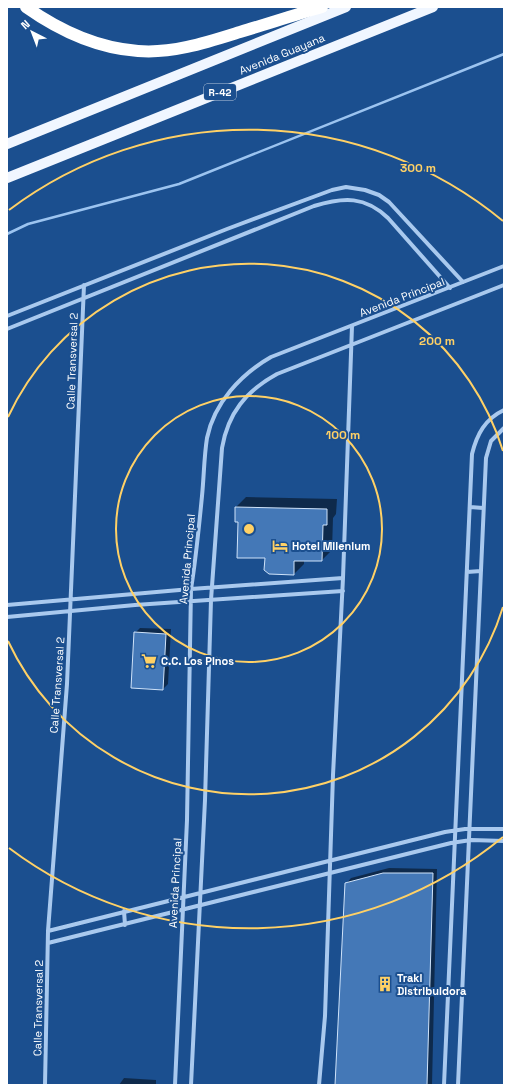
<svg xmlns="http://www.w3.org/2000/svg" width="511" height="1092" font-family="'Space Grotesk',sans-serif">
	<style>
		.shadow { fill: #0007 }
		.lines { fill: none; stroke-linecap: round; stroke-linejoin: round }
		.stream { stroke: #9cc4f0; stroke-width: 2.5 }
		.building { fill: #4478b7; stroke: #cfe3fa }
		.minor { stroke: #a9c9ee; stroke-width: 4 }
		.primary { stroke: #f0f6ff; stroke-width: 10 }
		.motorway { stroke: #fff; stroke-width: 12 }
		.ring { fill: none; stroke: #ffd166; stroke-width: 2 }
		.labels { text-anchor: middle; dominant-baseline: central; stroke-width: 4; stroke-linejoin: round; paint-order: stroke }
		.shield { fill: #1b4f8f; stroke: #bbcadd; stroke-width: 1 }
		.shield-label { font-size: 10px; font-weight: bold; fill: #fff }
		.street-label { font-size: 11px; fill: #fff; stroke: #1b4f8f }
		.poi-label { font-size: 11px; font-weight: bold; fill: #fff; stroke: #1b4f8f; text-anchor: start }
		.centre { fill: #ffd166; stroke: #1b4f8f; stroke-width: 2 }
		.ring-label { font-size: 12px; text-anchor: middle; font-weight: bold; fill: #ffd166; stroke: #1b4f8f; stroke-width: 4; stroke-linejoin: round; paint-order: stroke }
	</style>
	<rect width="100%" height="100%" fill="#1b4f8f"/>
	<!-- shadow -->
	<path class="shadow" d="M246,497L337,499L336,514L333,518L332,550L322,560H304V564L294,574L266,557L239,521L236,507Z
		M140,628L171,629L168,684L163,689L135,633Z
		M389,868L437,869L432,1085H336L346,884L351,878Z
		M124,1078L156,1080V1085H119Z"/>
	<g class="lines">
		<!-- stream -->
		<path class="stream" d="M7,234L28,224L179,184L504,54"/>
	</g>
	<!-- building -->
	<path class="building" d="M235,507L327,509V525H323L322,561H294V575L269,574L264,570L265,558H237L238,522H235Z
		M134,632L166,634L163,690L131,688Z
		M383,873H433L427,1085H335L345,883Z"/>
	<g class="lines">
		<!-- minor -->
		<path class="minor" d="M7,316L227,229L332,190L346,187L365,190L379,195L389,202L463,282
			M7,329L314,206C344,197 365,196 388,218L450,288
			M470,507L483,508
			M467,572L481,571
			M7,605L191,589L343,578
			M7,617L135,605L343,591
			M124,911L125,925
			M48,931L445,832L465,829H504
			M48,943L451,843L471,840L504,841
			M45,1085L48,931L67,684L84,285
			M175,1085L187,820L191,589C196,558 199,527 202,496C204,476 204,457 207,438C214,403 241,374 271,357L504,266
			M191,1085L205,800L211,600L222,448C228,413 246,391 277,374L504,285
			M319,1085L325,1016L333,775L343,578L352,326
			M444,1085L472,454C477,434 485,419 504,410
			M458,1085L486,458L491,441L504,428"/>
		<!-- primary -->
		<path class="primary" d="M7,144L346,7
			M7,178L433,7"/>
		<!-- motorway -->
		<path class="motorway" d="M26,7C60,31 96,48 138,51C172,54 208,42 240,32C267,24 294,15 322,7"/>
	</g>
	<!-- distance rings -->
	<g class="ring">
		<circle cx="249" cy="529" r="133"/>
		<path d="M503 607A266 266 0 0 1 8 641M8 417A266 266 0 0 1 503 451"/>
		<path d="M503 837A399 399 0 0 1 9 848M9 210A399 399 0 0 1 503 221"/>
	</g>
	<!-- icons -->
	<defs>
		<symbol id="hotel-bare" viewBox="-9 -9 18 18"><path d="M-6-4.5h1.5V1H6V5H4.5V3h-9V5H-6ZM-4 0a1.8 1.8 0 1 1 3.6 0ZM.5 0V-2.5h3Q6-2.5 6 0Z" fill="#ffd166" stroke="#1b4f8f" stroke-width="2.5" paint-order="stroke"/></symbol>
		<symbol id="supermarket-bare" viewBox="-9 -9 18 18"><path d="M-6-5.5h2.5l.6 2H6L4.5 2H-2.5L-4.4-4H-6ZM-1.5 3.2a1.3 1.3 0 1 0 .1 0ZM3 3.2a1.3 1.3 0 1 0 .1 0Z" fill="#ffd166" stroke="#1b4f8f" stroke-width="2.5" paint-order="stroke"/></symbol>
		<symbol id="building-bare" viewBox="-9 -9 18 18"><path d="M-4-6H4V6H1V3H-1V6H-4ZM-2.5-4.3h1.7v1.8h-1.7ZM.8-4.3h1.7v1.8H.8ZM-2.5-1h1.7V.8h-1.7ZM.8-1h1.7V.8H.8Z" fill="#ffd166" stroke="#1b4f8f" stroke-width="2.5" paint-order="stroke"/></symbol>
	</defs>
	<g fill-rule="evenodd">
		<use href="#hotel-bare" x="269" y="535" width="22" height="22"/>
		<use href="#supermarket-bare" x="138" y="650" width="22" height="22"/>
		<use href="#building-bare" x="374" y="973" width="22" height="22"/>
	</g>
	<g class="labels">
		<!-- shield labels -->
		<rect class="shield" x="204" y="84" width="32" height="16" rx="3"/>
		<g class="shield-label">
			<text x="220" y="92">R-42</text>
		</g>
		<!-- street labels -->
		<g class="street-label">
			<text transform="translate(282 54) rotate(-22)">Avenida Guayana</text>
			<text transform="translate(402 297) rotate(-21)">Avenida Principal</text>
			<text transform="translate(72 361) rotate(-88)">Calle Transversal 2</text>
			<text transform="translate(187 559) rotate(-85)">Avenida Principal</text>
			<text transform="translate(57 685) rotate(-86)">Calle Transversal 2</text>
			<text transform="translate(175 883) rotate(-87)">Avenida Principal</text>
			<text transform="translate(38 1008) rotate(-89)">Calle Transversal 2</text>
		</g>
		<!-- poi labels -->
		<g class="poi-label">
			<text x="292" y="546">Hotel Milenium</text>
			<text x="161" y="661">C.C. Los Pinos</text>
			<text x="397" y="978">Traki<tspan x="397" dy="13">Distribuidora</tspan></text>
		</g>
	</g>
	<circle cx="249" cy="529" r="6" class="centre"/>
	<g class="ring-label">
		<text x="418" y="172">300 m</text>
		<text x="437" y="345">200 m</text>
		<text x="343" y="439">100 m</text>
	</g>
	<!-- border -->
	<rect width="511" height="1092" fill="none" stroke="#ffffff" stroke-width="16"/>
	<!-- north arrow -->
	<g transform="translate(32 32) rotate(318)" stroke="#1b4f8f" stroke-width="3" paint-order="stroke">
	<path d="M0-3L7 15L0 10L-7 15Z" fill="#ffffff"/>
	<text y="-6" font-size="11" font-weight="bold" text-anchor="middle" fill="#ffffff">N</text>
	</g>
</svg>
